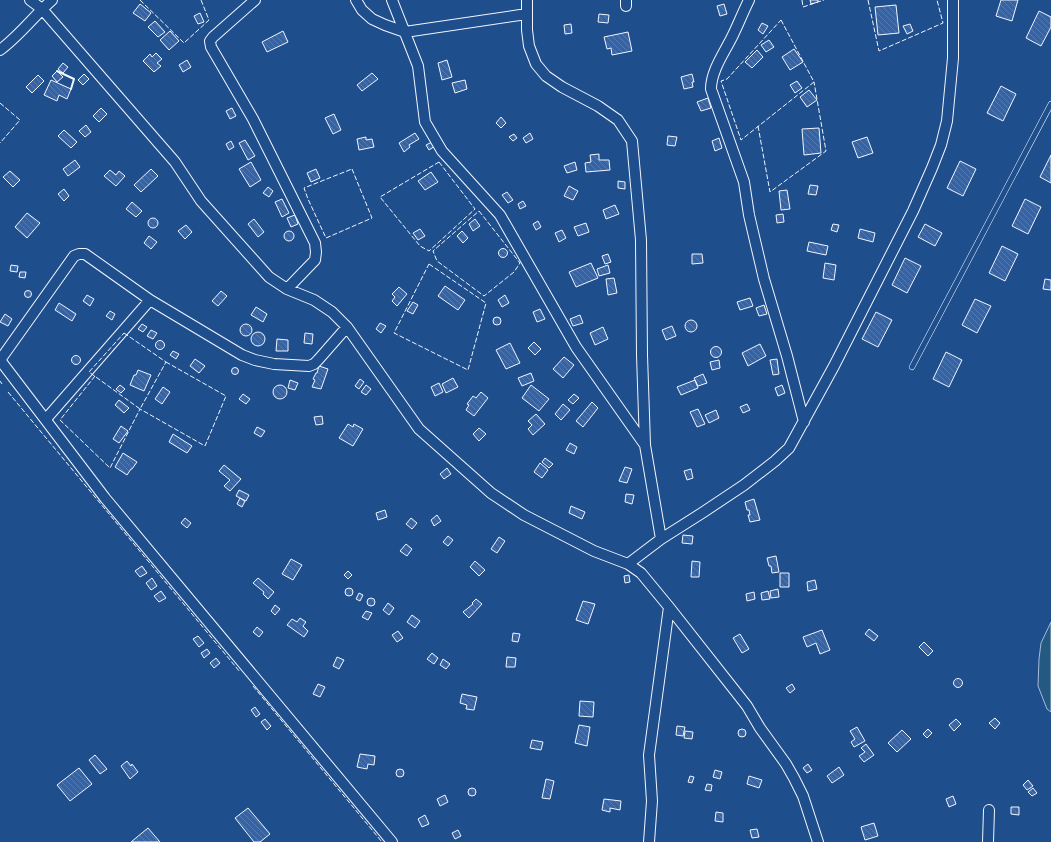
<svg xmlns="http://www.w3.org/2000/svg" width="1051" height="842" font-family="Overpass,sans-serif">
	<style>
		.garden { fill: #245a82; stroke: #a8bbd7 }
		.building { fill: url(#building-back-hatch); stroke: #f2f6ff }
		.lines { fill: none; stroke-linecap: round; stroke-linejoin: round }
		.service-casing { stroke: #f2f6ff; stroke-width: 6 }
		.minor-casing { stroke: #f2f6ff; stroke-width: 12 }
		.service { stroke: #1f4e8c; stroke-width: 5 }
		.minor { stroke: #1f4e8c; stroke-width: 10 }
		.fence { stroke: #f2f6ff; stroke-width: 1; stroke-dasharray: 5 2; stroke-linecap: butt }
		.wall { stroke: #f2f6ff; stroke-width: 2 }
	</style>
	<defs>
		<pattern id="building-back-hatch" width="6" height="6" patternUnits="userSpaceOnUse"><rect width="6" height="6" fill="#3563a3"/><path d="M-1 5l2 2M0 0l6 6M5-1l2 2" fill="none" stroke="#537ab1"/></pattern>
	</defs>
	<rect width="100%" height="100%" fill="#1f4e8c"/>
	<!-- garden -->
	<path class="garden" d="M1051,622V712L1047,709L1038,686L1039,659L1041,643Z"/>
	<!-- building -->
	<path class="building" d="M810,0H818V2L811,4Z
		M1001,0H1018L1012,21L996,16Z
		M140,4L151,13L145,21L133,13Z
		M724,4L727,14L720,16L717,6Z
		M896,5L899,33L878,35L875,7Z
		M1039,11L1051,17V27L1041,46L1026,38Z
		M200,13L204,22L198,24L194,16Z
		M599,14L609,15L608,23L598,22Z
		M155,21L165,32L158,37L148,27Z
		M762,23L768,26L763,34L758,30Z
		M571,24L572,33L565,34L564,25Z
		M910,24L913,31L907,34L903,26Z
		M170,31L179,41L169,50L160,40Z
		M283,31L288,42L267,52L262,42Z
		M628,32L632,51L612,55L611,48L607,49L604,37Z
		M769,40L774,47L766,52L761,45Z
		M794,49L803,62L790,70L782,57Z
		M757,50L763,57L752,68L745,62Z
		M156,53L162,59L157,63L161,66L154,72L143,61L150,54L152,57Z
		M187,60L191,67L183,72L179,65Z
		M447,60L452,77L442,80L438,63Z
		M63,63L68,67L63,73L58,69Z
		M57,71L63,77L57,82L52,76Z
		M372,73L378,79L362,91L357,85Z
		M84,74L89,79L83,85L78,80Z
		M692,74L694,82H692L693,87L684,89L681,77Z
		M38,75L44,81L32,93L26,87Z
		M51,80L71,89L67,99L59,95L57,101L44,95Z
		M465,80L467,89L455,93L452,83Z
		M797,81L802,88L795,93L790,85Z
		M1001,86L1016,94L1003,121L987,113Z
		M809,90L817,100L807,107L800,97Z
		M708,98L711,108L701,111L697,102Z
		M101,108L107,114L99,122L93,116Z
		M232,108L236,116L230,119L226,111Z
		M334,114L341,130L333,134L325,118Z
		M501,117L506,123L501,128L496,123Z
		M86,125L91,132L85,137L79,131Z
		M819,128L821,153L804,155L802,129Z
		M64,130L77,142L71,148L58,136Z
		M415,133L419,139L409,145L410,147L404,152L399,143Z
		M530,133L533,139L526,143L523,138Z
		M514,134L517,138L513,141L509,137Z
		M668,136L677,137L675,146L667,145Z
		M366,137V140L372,139L374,147L359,150L357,139Z
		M867,137L873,153L858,158L852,142Z
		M719,138L722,148L715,151L712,141Z
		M245,140L255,156L248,160L239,143Z
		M231,141L234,147L229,150L226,144Z
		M432,142L435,146L429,150L426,145Z
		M599,154V160H609L610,170L586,172L585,163L591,162L590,155Z
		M1051,155V183L1040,177Z
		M75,160L80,167L68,176L63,169Z
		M960,161L976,169L963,196L947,188Z
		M251,162L261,180L250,187L239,169Z
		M575,162L577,170L567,173L564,166Z
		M151,169L158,176L141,192L134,185Z
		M316,169L320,178L311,182L307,173Z
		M110,170L116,175L119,171L125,176L116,186L104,176Z
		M10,171L20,180L13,187L3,177Z
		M431,172L438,182L425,190L418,181Z
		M618,181L625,182V189L618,188Z
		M810,185L818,186L816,195L808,194Z
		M569,186L578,191L573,200L564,196Z
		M268,187L273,191L269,197L263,193Z
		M64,189L69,196L64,201L58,194Z
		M787,190L790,209L781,210L779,191Z
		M507,192L513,200L508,203L502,195Z
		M282,199L289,213L282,217L275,202Z
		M1025,199L1041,207L1028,234L1012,226Z
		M523,201L526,206L520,209L518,204Z
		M132,202L142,211L136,217L126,209Z
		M615,205L619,214L606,219L603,210Z
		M27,213L40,223L27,238L15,227Z
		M783,214L784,222L777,223L776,215Z
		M295,215L298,224L291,227L287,218Z
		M148 223a5 5 0 1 1 10 0a5 5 0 1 1-10 0Z
		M254,219L264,232L258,237L248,224Z
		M475,219L480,226L473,231L469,224Z
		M538,221L541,227L536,230L533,224Z
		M586,223L589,232L578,236L574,227Z
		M833,224L839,225L837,232L831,230Z
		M925,224L942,233L935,246L918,237Z
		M186,225L192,232L185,239L178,231Z
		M420,229L425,236L418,240L413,233Z
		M860,229L875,233L873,242L858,238Z
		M562,230L566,238L559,242L555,233Z
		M284 236a5 5 0 1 1 10 0a5 5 0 1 1-10 0Z
		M462,231L468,238L463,243L457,236Z
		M149,236L157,242L151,249L144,243Z
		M809,242L828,246L826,255L807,251Z
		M1002,246L1018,254L1005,281L989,273Z
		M498.5 253a4.5 4.5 0 1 1 9 0a4.5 4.5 0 1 1-9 0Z
		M608,254L611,262L605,264L602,256Z
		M692,254H702L703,263L692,264Z
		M905,258L921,266L907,293L892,285Z
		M591,263L598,278L576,287L569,272Z
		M825,263L836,265L834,280L823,278Z
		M11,265L18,266L17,272L10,271Z
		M608,265L610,273L599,276L597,269Z
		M20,272H26L25,278L19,277Z
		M614,278L617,293L608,295L606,279Z
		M1045,279L1051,280V290L1043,289Z
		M445,286L465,300L458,310L438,296Z
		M399,287L407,294L397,306L392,301L395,297L392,294Z
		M24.5 294a3.5 3.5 0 1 1 7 0a3.5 3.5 0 1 1-7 0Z
		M221,291L227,296L218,306L212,301Z
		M87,295L94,299L90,306L83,301Z
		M505,295L509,303L502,307L498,300Z
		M750,298L753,306L740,310L737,302Z
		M975,299L991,306L977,333L962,325Z
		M413,302L418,305L413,314L407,311Z
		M59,303L76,314L72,321L55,310Z
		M764,305L767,314L759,316L756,308Z
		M256,307L267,314L263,322L251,315Z
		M540,309L545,319L537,322L533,312Z
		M110,311L115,314L112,320L106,316Z
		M876,312L892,320L878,347L862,339Z
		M5,314L12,319L8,326L0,322Z
		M580,315L583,323L573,326L570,319Z
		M493 321a4 4 0 1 1 8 0a4 4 0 1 1-8 0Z
		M685 326a6 6 0 1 1 12 0a6 6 0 1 1-12 0Z
		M380,323L386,326L381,333L376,329Z
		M142,324L147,327L143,332L138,329Z
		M240 330a6 6 0 1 1 12 0a6 6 0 1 1-12 0Z
		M672,326L676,336L666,340L662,330Z
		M603,327L608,339L595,345L590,333Z
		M151,330L157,333L153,339L147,336Z
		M251 339a7 7 0 1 1 14 0a7 7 0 1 1-14 0Z
		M305,333L313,334L312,344L304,343Z
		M277,339L288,340V351H276Z
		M155.5 345a4.5 4.5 0 1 1 9 0a4.5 4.5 0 1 1-9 0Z
		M534,342L541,349L535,355L528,348Z
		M510,343L520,363L506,369L496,350Z
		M760,344L766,356L748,366L742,353Z
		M710.5 352a5.5 5.5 0 1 1 11 0a5.5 5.5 0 1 1-11 0Z
		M173,351L179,354L176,359L170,355Z
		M946,352L962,360L949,387L933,379Z
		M71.5 360a4.5 4.5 0 1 1 9 0a4.5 4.5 0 1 1-9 0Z
		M564,357L574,365L563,378L553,369Z
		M195,359L205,366L199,373L190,366Z
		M777,359L779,374L773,375L770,360Z
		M719,360L720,368L712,370L710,362Z
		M319,366L328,369L321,389L312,387L315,380L313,379L316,373H317Z
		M231.5 371a3.5 3.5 0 1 1 7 0a3.5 3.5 0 1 1-7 0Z
		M138,370L151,375L144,391L130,385L134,375H136Z
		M531,373L534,381L522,386L518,378Z
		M703,374L707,383L698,386L694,378Z
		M453,378L458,387L446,393L442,384Z
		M360,379L364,382L359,389L355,386Z
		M290,380L298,383L295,390L288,388Z
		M695,380L698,388L681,395L677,387Z
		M439,383L443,392L435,396L431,387Z
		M273 392a7 7 0 1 1 14 0a7 7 0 1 1-14 0Z
		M120,385L125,389L121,393L116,389Z
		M366,385L371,389L366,395L361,392Z
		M531,385L549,399L539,411L522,398Z
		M782,385L785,393L778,396L775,388Z
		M163,387L170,392L162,404L155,399Z
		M481,392L488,398L474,416L466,410L469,405L467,404L473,396L476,398Z
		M243,394L250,399L246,404L239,399Z
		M574,394L579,398L573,404L568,400Z
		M119,400L129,408L124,413L115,405Z
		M592,402L598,408L583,427L576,421Z
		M563,404L570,410L561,420L555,414Z
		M747,404L750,410L743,413L740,407Z
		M698,409L705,424L697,427L690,412Z
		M716,410L719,418L709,423L705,415Z
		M536,414L545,424L533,435L528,429L532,425L528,421Z
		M322,416L323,424L316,425L314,417Z
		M348,424L353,427L354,424L363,429L353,446L339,438Z
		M121,426L128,431L119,443L113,439Z
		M257,427L265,431L261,437L254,433Z
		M479,428L486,434L479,441L473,434Z
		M173,434L192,446L187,453L169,442Z
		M570,443L577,447L574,454L566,450Z
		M123,453L137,462L132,469H131L127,475L115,467Z
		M545,458L553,464L549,468L542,462Z
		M540,463L548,470L542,478L534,472Z
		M224,465L241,479L230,491L224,486L230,480L219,471Z
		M625,467L632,469L627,483L619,481Z
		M447,468L451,474L444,479L440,474Z
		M691,469L693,478L687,480L684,471Z
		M239,490L249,495L246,501L236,496Z
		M626,494L634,495L632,504L625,502Z
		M240,498L245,501L242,507L237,504Z
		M754,499L760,520L750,522L748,515H750L749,510H747L745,502Z
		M571,506L585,512L582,519L569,513Z
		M385,510L387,517L378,520L376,513Z
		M437,515L441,521L434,526L431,520Z
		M185,518L191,523L187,528L181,523Z
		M411,518L417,523L412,529L406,524Z
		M683,535L693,536L692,544L682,543Z
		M448,536L453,540L448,546L443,542Z
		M499,537L505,541L497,553L491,549Z
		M406,544L412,549L407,556L400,551Z
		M776,556L779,572L772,573L771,566H769L767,558Z
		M291,559L302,565L293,580L282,574Z
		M475,561L485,570L479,576L470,567Z
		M692,561L700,562L699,577H691Z
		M142,566L147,573L140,577L135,571Z
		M348,571L352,575L348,579L344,575Z
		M780,573H789V587H780Z
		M629,575L630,582L625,583L624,576Z
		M152,578L157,586L151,590L146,583Z
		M258,578L274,592L268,599L263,594L264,592L253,583Z
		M815,580L817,589L808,591L807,582Z
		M345 592a4 4 0 1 1 8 0a4 4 0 1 1-8 0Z
		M778,589L779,597L771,598L770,591Z
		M161,591L166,598L159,602L154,596Z
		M768,591L770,599L762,600L761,593Z
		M754,592L755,599L747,601L746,594Z
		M359,593L363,595L360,601L356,599Z
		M367 602a4 4 0 1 1 8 0a4 4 0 1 1-8 0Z
		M476,599L482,604L469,618L463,612L473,604L472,603Z
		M583,601L595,604L588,624L576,620Z
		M388,603L394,608L389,615L383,610Z
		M275,605L280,609L275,615L271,611Z
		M366,611L372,613L368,620L362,617Z
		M412,615L420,621L415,628L407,622Z
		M300,618L306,622L303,626L308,631L304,637L287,625L292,619L297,622Z
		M257,627L263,632L259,637L253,632Z
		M869,629L878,636L874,641L865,634Z
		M822,630L830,650L820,654L816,643L807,647L803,637Z
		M398,631L403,638L397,642L392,635Z
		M513,633L520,634L518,642L512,641Z
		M740,634L749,649L742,653L733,638Z
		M198,636L204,643L199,647L193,639Z
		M924,642L933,651L928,656L919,647Z
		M207,649L210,653L204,658L201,653Z
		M432,653L438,658L434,664L427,659Z
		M337,657L344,660L339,669L333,666Z
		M507,657L516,658L515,667H506Z
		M216,658L220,663L214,668L210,663Z
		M443,659L450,664L446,669L440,665Z
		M953.5 683a4.5 4.5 0 1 1 9 0a4.5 4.5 0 1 1-9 0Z
		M318,684L325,687L320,697L313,694Z
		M792,684L795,689L790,693L786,688Z
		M462,694L477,697L474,710L466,709L467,705L460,703Z
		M580,701L594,702L593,717L579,716Z
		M255,707L260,714L256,717L251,710Z
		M995,718L1000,723L995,729L989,723Z
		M265,719L271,726L267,730L261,722Z
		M956,719L961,724L954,731L949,725Z
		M579,725L590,727L587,746L575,743Z
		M677,726L685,727L683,736L676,735Z
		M857,727L865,741L854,747L851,742L855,739L850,731Z
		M928,729L932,733L927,738L923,734Z
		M738 733a4 4 0 1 1 8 0a4 4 0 1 1-8 0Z
		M902,730L911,739L897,752L888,743Z
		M685,731L693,732L692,739L684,738Z
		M532,740L543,742L541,750L530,748Z
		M866,744L874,755L864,762L859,756L865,752L861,748Z
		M360,754L375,756L374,765L368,764L367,769L357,767Z
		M95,755L107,769L100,774L89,760Z
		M127,761L131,766L132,764L138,772L130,779L121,766Z
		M808,764L812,770L807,773L803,768Z
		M839,767L844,775L832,783L827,776Z
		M79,768L92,784L70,801L57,785Z
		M396 773a4 4 0 1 1 8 0a4 4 0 1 1-8 0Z
		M715,770L722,772L720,779L713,777Z
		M690,776L694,777L692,783L688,782Z
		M749,776L762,780L759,788L747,784Z
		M546,779L554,781L550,799L542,798Z
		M1028,780L1033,786L1027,790L1023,785Z
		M707,784L712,785L711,791L705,790Z
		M1033,788L1037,793L1032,796L1028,792Z
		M468 792a4 4 0 1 1 8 0a4 4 0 1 1-8 0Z
		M445,795L448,802L440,806L437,799Z
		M953,796L956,804L949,807L946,799Z
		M604,799L621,801L620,810L610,808V812L602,810Z
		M1011,807H1019V815L1011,814Z
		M248,808L270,834L260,842H254L235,818Z
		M716,812L723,813V822L715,821Z
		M425,815L429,824L422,827L418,819Z
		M874,823L878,836L865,840L861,827Z
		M148,828L160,842H131Z
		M757,829L759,837L752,838L750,830Z
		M458,830L461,836L455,839L452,833Z"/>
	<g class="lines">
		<defs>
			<path id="service" d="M912,367L1051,104"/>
			<path id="minor" d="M30,0L42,9L175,162L201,201L269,277L287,289L314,300L332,312L347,327L419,429L491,493L524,515L594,551L628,564L641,573L669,607L747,706L760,728L786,764L794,778L803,796L818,842
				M255,0L213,37L210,41L211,47L253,119L315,243L316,252L315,260L287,289
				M356,0L362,10L372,19L385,25L405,32L527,14
				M392,0L418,66L425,122L442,151L500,215L576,347L645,445
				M527,0V30L529,46L536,64L546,76L562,87L598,106L618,120L632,141L641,240L642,355L645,445L661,539
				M626,0V6
				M749,0C743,12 738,25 732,37C724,53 711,71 711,89L744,182L749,215L764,279L787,356L804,422
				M0,50C19,36 34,16 52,0
				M0,360L105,498L392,842
				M0,360L74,256L79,254H85L150,300L242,355L255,360L274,364L309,366L314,364L318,360L347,327
				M46,419L150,300
				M628,564L661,539L702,513L744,485L775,461L789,448L834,366L913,211L932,168L941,145L947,121L953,58V0
				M649,842L652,801L649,755L669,607
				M988,842L989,810"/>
		</defs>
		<!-- service casing -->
		<use href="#service" class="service-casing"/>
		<!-- minor casing -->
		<use href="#minor" class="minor-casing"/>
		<!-- service -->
		<use href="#service" class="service"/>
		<!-- minor -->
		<use href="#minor" class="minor"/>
		<!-- fence -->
		<path class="fence" d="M140,0L184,43L209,20L201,0
			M802,0L803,7L824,0
			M868,0L879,51L943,23L937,0
			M781,20L814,82L741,140L721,81L727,79Z
			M0,103L20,120L0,143
			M758,126L770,192L826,151L814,82
			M439,162L475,209L429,251L420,246L380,197Z
			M352,169L372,218L326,238L308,199L304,188Z
			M479,211L520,263L514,272L484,296L437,261L433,251Z
			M429,264L486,303L468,370L394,333Z
			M124,333L166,362L140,409L89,372Z
			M95,376L60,420L110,468L140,409L205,446L226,396L166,362
			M0,381L2,384
			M8,392L240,672
			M253,686L382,842"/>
		<!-- wall -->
		<path class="wall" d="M57,71L74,79L71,89"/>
	</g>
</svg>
